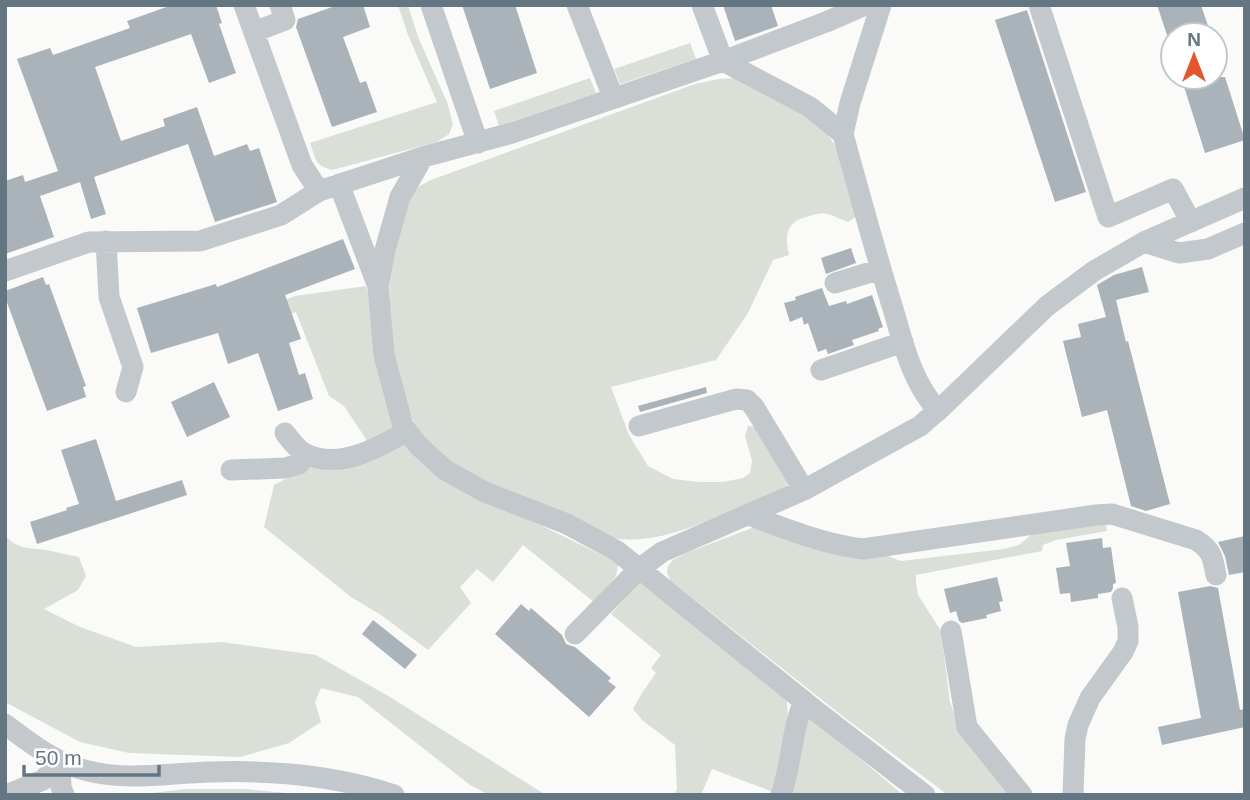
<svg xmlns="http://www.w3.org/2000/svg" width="1250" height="800" font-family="Arial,sans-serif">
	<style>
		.green { fill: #dadfd7 }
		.building { fill: #aab3b9 }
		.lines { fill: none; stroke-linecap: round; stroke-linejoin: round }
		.minor { stroke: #c3c8cc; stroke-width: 21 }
	</style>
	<rect width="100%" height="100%" fill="#fafaf8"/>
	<!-- green -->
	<path class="green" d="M398,5H408L418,37L447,102L453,124L449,134L437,142L332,170C314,165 316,159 310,143L437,102L408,35Z
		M690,43L696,59L620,84L614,69Z
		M590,78L596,93L499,126L494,111Z
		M733,78L747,82L808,114L822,127L837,148L857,216L848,222C841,220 834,215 827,214C821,213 815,214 810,216C787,221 784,233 789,255L773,260L748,313L716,360L611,387L629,435L648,466L673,479L699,482H723L743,478L750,473L752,461L745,436L748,426L758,427L790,483L782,491C760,500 738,508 717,517C682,531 649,544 612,538L490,484L451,462L428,442L414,423L402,396L391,353L389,281L393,249L407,199L414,189L431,180L695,84L719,79Z
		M366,286L370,297L393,424L390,434L368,442L344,406L329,396L296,312L246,329L242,316L295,296Z
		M405,441L528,519L614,561L618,565L616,576L595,603L523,545L493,582L477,569L460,587L471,603L428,650L381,615L351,597L264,527L274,485L308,467Z
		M1105,520L1107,531L1056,540L1043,545L1042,551L916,575V582L918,595L941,631L950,702L956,719L1013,795H948L845,718L670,580L667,572L668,566L673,560L686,553L760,525L877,552L901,561L1004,549L1019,545L1039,528Z
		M5,535C16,549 29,548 46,550C57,552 68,555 79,557L86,576L78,590L44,609L80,627L136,647L222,642L316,655L390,697L546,795H489L470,785L358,697L321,688L315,702L321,722L289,743L240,757L129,753L80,742L5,702Z
		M638,582L786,696C791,728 784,762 773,792L712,769L701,795H674L677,789L675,745L642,720L633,709L642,693L656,673L651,668L661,655L611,614Z
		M811,717L903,795H787L806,718Z
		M185,789H244L309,795H136Z"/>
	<!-- building -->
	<path class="building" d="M172,5H216L222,23L219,24L236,73L209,83L191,34L95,67L121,141L165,126L163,119L197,107L214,156L247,144L250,151L259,148L277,202L215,222L188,144L94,177L106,214L91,219L80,182L40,196L54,237L5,254V181L23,175L25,182L58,171L17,59L50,48L53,55L130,28L127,21Z
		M338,5H363L370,27L343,37L360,83L366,81L377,112L332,127L296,27L298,19Z
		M462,5H515L537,73L490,89Z
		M723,5H771L778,26L735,41Z
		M1157,5H1201L1211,35H1167Z
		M1027,10L1086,192L1055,202L995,20Z
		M1181,77H1225L1245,140L1205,153Z
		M343,239L355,269L285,295L301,339L289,343L299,375L305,373L313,399L278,411L258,353L228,364L218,333L151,353L137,308L216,284L217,287Z
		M851,248L856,263L826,274L821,258Z
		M1142,267L1149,292L1116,300L1126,342L1128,341L1170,504L1146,511L1131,506L1107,410L1082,417L1063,341L1081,337L1078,324L1106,317L1097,285L1114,275Z
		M43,277L46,285L49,284L86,386L83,387L86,397L47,411L5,297V291Z
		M822,288L829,306L846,301L847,304L872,295L883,327L878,329L879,331L852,340L854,345L828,354L826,349L818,352L808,323L804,325L802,317L790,322L784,303L796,300L795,297Z
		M214,382L230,417L187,437L171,402Z
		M706,387L707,393L640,412L638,406Z
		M96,439L116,501L182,480L187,495L37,544L30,522L67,510L66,508L79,504L61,450Z
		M1245,536V572L1229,575L1225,556L1218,542Z
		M1102,538L1103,548L1111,547L1116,583L1113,584V588L1111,592L1098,594V598L1071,602L1070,593L1060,594L1056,568L1070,566L1066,543Z
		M997,577L1003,601L999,602L1001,611L986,615L987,618L962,623L959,621L956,611L950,613L944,589Z
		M1210,586L1218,588L1240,710L1245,709V727L1162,745L1158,727L1201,718L1178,592Z
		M521,604L529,611L531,608L562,635L566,644L575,647L611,678L608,681L616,687L589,717L495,634Z
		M373,620L417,655L405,669L362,634Z"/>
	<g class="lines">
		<!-- minor -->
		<path class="minor" d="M244,5L302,165L319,191
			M431,5L478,143
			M577,5L613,97
			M702,5L723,61L810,107L843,134L850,103L881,5
			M1039,5L1108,217L1173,189L1191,222
			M254,32L285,20L280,5
			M843,134C858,189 873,244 890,299C903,340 909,378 938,411
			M423,157L400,197L385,250L378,286L384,355L403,426L418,445L445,470L485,492L567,524L617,551L816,711L925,795
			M339,184L377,284
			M106,241L109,297L133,367L126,392
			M1144,242L1179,253L1208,249L1245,233
			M5,271L89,242L200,241L281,215L319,191L423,157L512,133L723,61L826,22L865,5
			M835,283L881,269
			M821,370L903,342
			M639,426L736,399L747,400L754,407L804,490
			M285,433C291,441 296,448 304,453C338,471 378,448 407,431
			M231,470L285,468L299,464L306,454
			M749,515C786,529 824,544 863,549L1096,515L1112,514L1196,540C1212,550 1213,558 1216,575
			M951,631L967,727L1022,795
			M575,634L639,569L662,552L804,490L920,426L943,406L1047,306L1094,271L1144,242L1245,198
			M5,724C30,743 57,764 88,771C129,781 168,773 210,772C272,770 335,775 394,795
			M60,762L61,787L64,795
			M6,795L43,780L60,762
			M781,795C792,764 791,731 804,701
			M1073,795L1075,739L1078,725L1090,698L1123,652L1128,641V627L1122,598"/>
	</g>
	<!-- border -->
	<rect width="1250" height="800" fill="none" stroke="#657683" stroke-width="14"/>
	<!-- north arrow -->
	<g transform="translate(1194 56)"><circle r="33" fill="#ffffff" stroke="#c1c8cd" stroke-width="2"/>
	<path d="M0-5L12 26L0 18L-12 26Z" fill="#e4572e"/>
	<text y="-10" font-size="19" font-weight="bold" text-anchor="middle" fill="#657683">N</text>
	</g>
	<!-- scale -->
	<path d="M24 765v10h135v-10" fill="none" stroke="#657683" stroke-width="3.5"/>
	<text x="35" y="765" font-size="21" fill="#657683" stroke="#ffffff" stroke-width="5" paint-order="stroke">50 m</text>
</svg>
